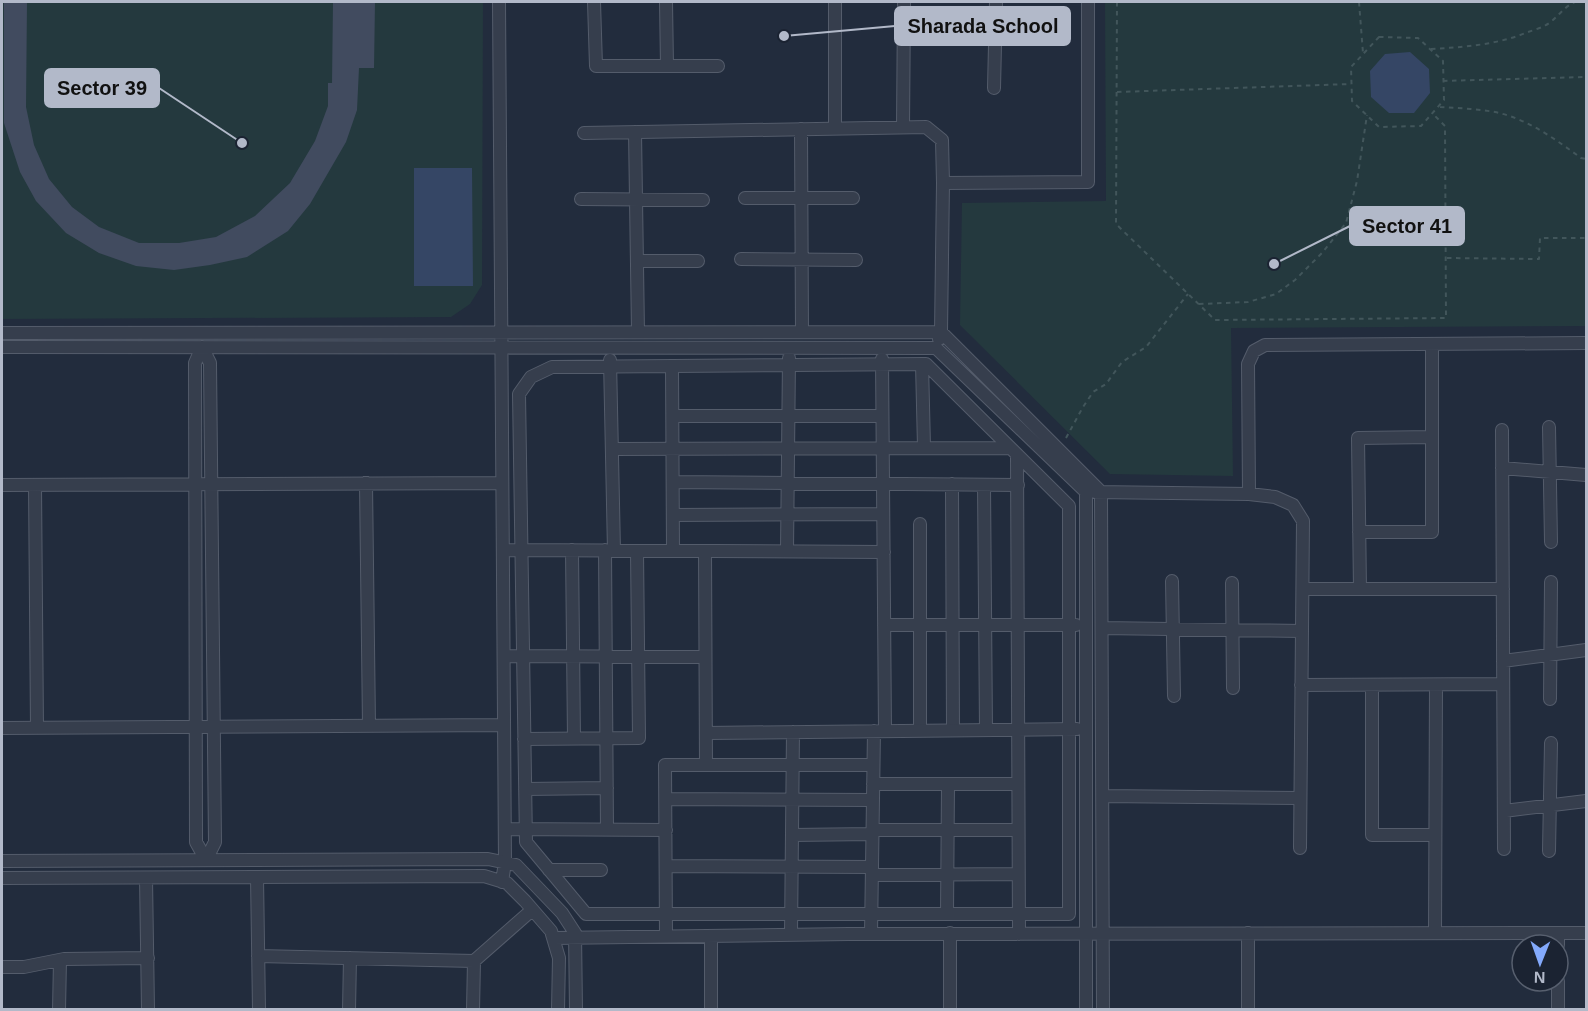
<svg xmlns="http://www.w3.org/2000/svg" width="1588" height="1011" font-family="Arial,sans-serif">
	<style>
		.green { fill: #24393e }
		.water { fill: #354665 }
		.building { fill: #414b5f }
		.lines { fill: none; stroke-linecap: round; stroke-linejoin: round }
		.minor-casing { stroke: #545c6b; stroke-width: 14 }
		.path { stroke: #42565b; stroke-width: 2; stroke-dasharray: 4.5 4.5; stroke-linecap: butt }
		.minor { stroke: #363e4d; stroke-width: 12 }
		.leader { fill: none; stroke: #b2b9c9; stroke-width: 2 }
		.callout-dot { fill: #b2b9c9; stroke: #1b2332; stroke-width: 2 }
		.callout { fill: #b2b9c9; stroke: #b2b9c9; stroke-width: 2 }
		.callout-label { font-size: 20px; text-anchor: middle; font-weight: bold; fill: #111 }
	</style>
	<rect width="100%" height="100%" fill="#222c3d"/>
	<!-- green -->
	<path class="green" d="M2,2H483L482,285L470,304L451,317L2,319Z
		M1105,2H1586V326L1231,328L1233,476L1110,474L960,325L962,203L1106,201Z"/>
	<!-- water -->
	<path class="water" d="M1410,52L1429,69L1430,93L1414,113H1389L1371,97L1370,71L1385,54Z
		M414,168H472L473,286H414Z"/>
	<!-- building -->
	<path class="building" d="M4,2H27L26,107L34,145L49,179L72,207L99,227L139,243H179L216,237L255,216L290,183L315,141L328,106V83H332L333,2H375L374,68H359L357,110L346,142L310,204L288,231L247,257L210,265L174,270L136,266L99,253L66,233L36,201L20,172L4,123Z"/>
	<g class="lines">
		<defs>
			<path id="minor" d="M499,2L505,862L502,882
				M594,2L596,66H718
				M666,2L667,66
				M835,2V128
				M994,88L996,2
				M903,127L904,2
				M801,129L802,332
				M635,132L638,332
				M584,133L926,127L942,140L943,183
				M745,198H853
				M581,199L703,200
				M741,259L856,260
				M637,261H698
				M2,333L941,332L1101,492L1103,1010
				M939,339L941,332L943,183L1088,182V2
				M2,347L936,348L1086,492V1010
				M202,347L210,363L215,842L206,860
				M202,347L195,363L196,842L206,860
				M882,359L885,731
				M610,360L614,551
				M922,364L924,447
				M926,364L1069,506V914H586L526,842L519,394L531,377L552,367Z
				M672,366L673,551
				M673,416H882
				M1549,427L1551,542
				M1502,430L1504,849
				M612,449L1010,448
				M1017,455L1019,934
				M1502,468L1586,475
				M673,482L1018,485
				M366,483L369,726
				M952,484L953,730
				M2,485L502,483
				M35,485L37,728
				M984,485L986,730
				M1095,492L1249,494L1248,364L1254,351L1265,345L1586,343
				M1249,494L1275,497L1293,505L1303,521L1300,848
				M673,515L883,514
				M1359,532H1432V344
				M503,550L884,552
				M572,550L574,739
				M605,550L607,829
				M705,551L706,765
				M787,551L789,358
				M1172,581L1174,696
				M1232,583L1233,688
				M1303,589H1503
				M1360,589L1358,438L1432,437
				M884,625H1076
				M1102,628L1302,631
				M504,656L705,657
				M1503,661L1586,650
				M1301,685L1503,684
				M1372,685V835H1435
				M1550,699L1551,582
				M2,728L504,725
				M920,730V524
				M706,733L1077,729
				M524,739L639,738L637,551
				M873,784H1018
				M525,789L607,788
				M1103,796L1300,798
				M666,799L873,800
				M1504,811L1586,801
				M505,829L666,830
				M872,830H1018
				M792,835L872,834
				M1549,851L1551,743
				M2,861L488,859L516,865L562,913L575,933L576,1010
				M666,866L872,867
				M549,870H601
				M872,875L1018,874
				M257,877L259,1010
				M2,878L484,876L507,883L525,901L551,931L559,958L558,1010
				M146,878L148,1010
				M947,914L948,784
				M950,933V1010
				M1435,933L1436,685
				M791,934L793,732
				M871,934L874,731
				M666,936L665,765H873
				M711,936V1010
				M553,938L849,934L1586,933
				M1558,945V933
				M258,956L474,961L473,1010
				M474,961L532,910
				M2,967H24L64,959L148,958
				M59,1010L60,960
				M349,1010L350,958
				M1248,1010V933
				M1558,1010V981"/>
		</defs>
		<!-- minor casing -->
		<use href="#minor" class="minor-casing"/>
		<!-- path -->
		<path class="path" d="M1117,2L1116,224L1215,320L1446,318L1445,126L1432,113
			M1359,2L1363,53
			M1379,37L1418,38L1443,61L1444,100L1421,126L1379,127L1352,101L1351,67Z
			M1431,49C1464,47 1497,45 1528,32C1534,30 1541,28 1546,25C1557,19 1563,7 1575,2
			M1443,81L1586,77
			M1117,92L1351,84
			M1440,107C1458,108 1477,109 1495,112C1528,119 1555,139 1581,158L1586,159
			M1447,258L1539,259L1540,238H1586
			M1199,304L1248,302L1276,294L1295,280L1322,253L1346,223L1357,181L1367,115
			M1066,438L1083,407L1093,392L1106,384L1122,362L1146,347L1188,294"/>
		<!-- minor -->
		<use href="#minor" class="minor"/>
	</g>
	<!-- callouts -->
	<path class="leader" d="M784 36L895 26M242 143L159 88M1274 264L1350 226"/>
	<g class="callout-dot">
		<circle cx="784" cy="36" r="6"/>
		<circle cx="242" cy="143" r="6"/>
		<circle cx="1274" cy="264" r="6"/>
	</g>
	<g class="callout">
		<rect x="895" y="7" width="175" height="38" rx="6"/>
		<rect x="45" y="69" width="114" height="38" rx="6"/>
		<rect x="1350" y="207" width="114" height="38" rx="6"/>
	</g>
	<g class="callout-label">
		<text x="983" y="33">Sharada School</text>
		<text x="102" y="95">Sector 39</text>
		<text x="1407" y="233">Sector 41</text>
	</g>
	<!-- border -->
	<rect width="1588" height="1011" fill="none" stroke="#b2b9c9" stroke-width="6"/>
	<!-- north arrow -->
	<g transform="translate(1540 963) rotate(181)"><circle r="28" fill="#1b2332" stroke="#575f6e" stroke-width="1.5"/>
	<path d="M0-4.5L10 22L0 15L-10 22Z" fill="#83a9fc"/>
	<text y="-9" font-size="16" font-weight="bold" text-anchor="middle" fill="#b2b9c9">N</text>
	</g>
</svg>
